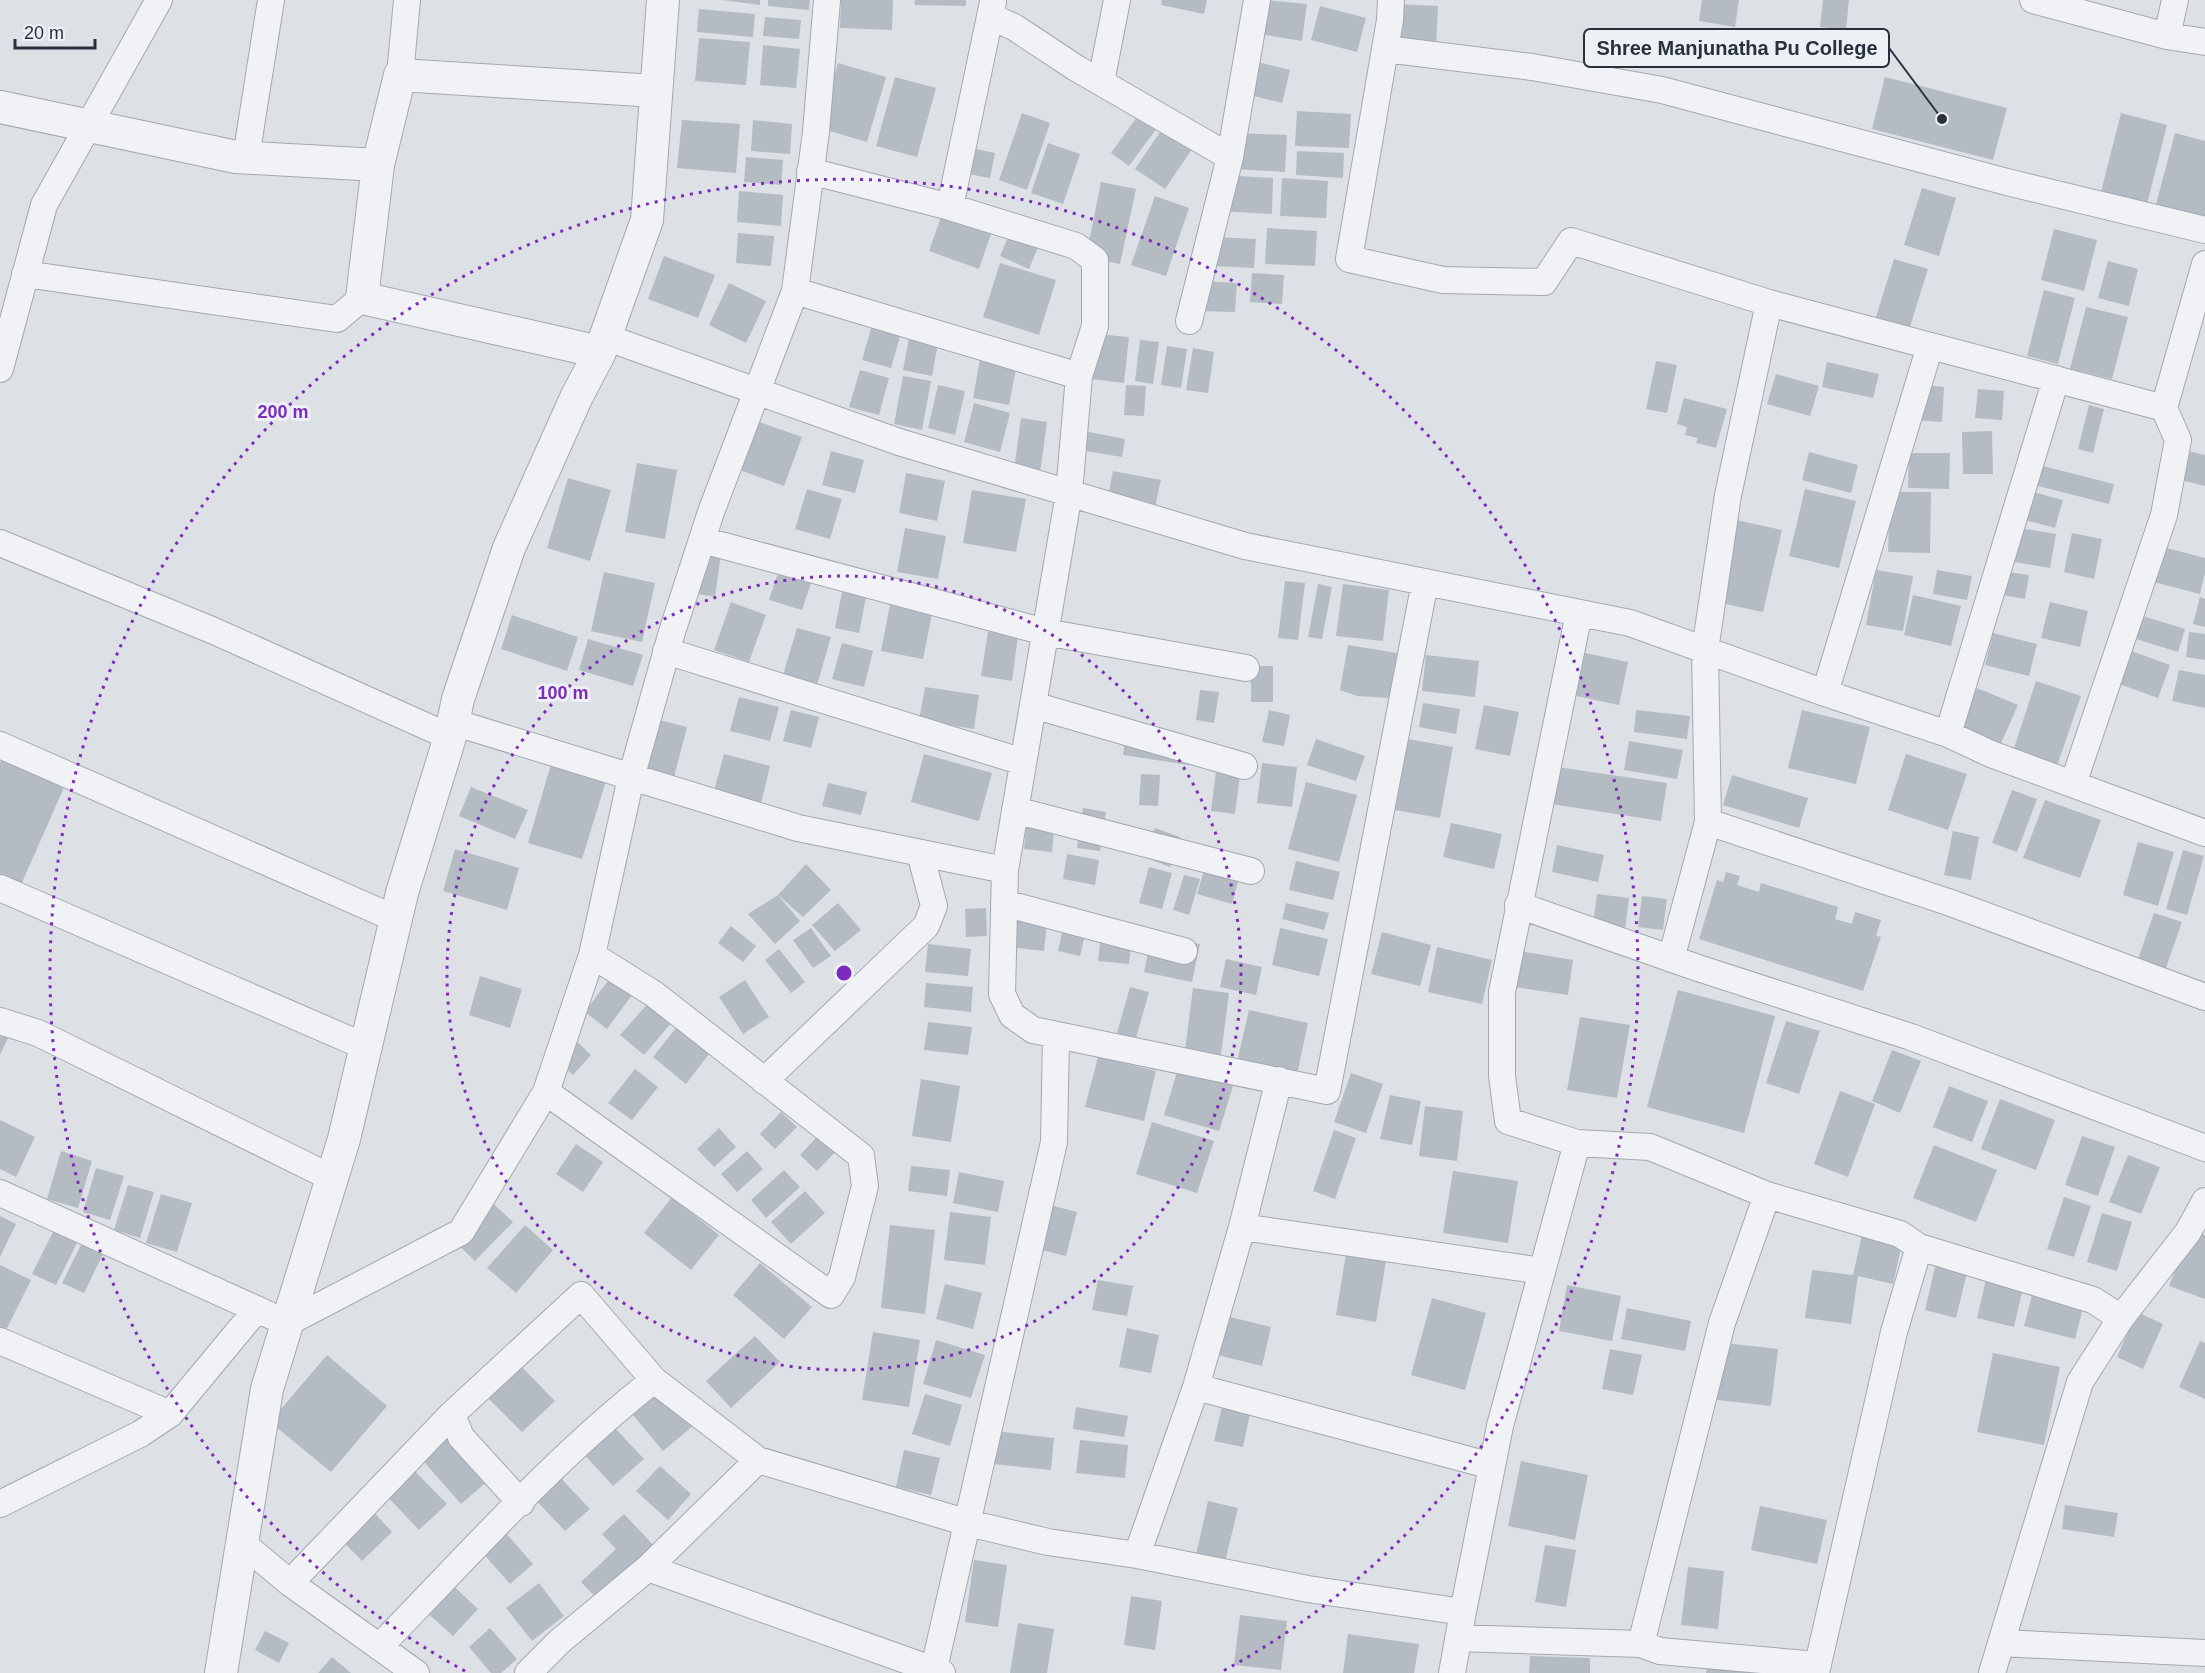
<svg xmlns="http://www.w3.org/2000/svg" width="2205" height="1673" font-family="Helvetica,sans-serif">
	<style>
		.building { fill: #b5bbc2 }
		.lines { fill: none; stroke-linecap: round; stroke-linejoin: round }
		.minor-casing { stroke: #a3a8b0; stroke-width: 28 }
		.tertiary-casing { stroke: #a3a8b0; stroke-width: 34 }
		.minor { stroke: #f0f2f5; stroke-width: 26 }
		.tertiary { stroke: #f0f2f5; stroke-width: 32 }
		.ring { fill: none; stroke: #7b2cbf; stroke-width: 3; stroke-dasharray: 3 6 }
		.centre { fill: #7b2cbf; stroke: #edf0f4; stroke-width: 3 }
		.ring-label { font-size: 18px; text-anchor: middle; font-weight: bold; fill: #7b2cbf; stroke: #edf0f4; stroke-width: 6; stroke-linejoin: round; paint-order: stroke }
		.leader { fill: none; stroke: #28303c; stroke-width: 2 }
		.callout-dot { fill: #28303c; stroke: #edf0f4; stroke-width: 2 }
		.callout { fill: #edf0f4; stroke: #28303c; stroke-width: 2 }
		.callout-label { font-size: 20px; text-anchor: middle; font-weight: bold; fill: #28303c }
	</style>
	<rect width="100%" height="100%" fill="#dde1e6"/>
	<!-- building -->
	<path class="building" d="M722,0H760V5Z
		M768,0H810L809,10L768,6Z
		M841,0H893L892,30L840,28Z
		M915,0H966V6L914,5Z
		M1162,0H1207L1204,14L1161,5Z
		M1264,0L1307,4L1302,41L1259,34Z
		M1702,0H1739L1735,27L1699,21Z
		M1823,0H1849L1846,30L1820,27Z
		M1395,4L1438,6L1436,47L1393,45Z
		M1320,6L1366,18L1357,52L1311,40Z
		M699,9L755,14L753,37L697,32Z
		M765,17L801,20L799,39L763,36Z
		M699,38L750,42L746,85L695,81Z
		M763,45L800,49L796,88L760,85Z
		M1245,59L1290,70L1282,103L1237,92Z
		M838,63L886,77L867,142L819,128Z
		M895,77L936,88L917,157L876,146Z
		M1885,77L2007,108L1993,160L1872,129Z
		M1142,110L1160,124L1129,166L1111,153Z
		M1297,111L1351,114L1349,148L1295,146Z
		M1022,113L1050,123L1027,190L999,180Z
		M2121,113L2167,125L2147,204L2101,192Z
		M682,120L740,124L736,173L677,168Z
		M753,120L792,124L790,154L751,151Z
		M1164,126L1194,146L1165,189L1135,169Z
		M1236,133L1287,135L1285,172L1234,169Z
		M2175,133L2205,141V221L2155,208Z
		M1048,143L1080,154L1063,204L1031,193Z
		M957,145L995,153L990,178L952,171Z
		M1297,151L1344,153L1343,178L1296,175Z
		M746,157L783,160L781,185L744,182Z
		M1220,175L1273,178L1272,214L1218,211Z
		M1282,178L1328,181L1326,218L1280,216Z
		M1101,182L1136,189L1120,264L1086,257Z
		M1922,188L1956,198L1939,256L1904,245Z
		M739,191L783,195L781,226L737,222Z
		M1155,196L1189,208L1166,276L1131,265Z
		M941,217L991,234L979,269L929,251Z
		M1015,221L1044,233L1029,269L1000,256Z
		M1267,228L1317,231L1315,266L1265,264Z
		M2054,229L2097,240L2084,291L2041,280Z
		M738,233L774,236L771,266L736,263Z
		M1214,237L1256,239L1254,268L1213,266Z
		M664,256L715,275L698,318L648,299Z
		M1894,259L1928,269L1909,330L1875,320Z
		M2108,261L2138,269L2129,306L2098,298Z
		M1000,263L1056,280L1039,335L983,317Z
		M1252,273L1284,275L1282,304L1250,302Z
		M1199,281L1237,283L1235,312L1198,311Z
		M729,283L766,301L746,343L709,325Z
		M2044,290L2075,298L2058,364L2027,356Z
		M2086,307L2128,317L2112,379L2070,369Z
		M872,325L901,333L891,368L862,360Z
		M910,333L939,338L932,376L903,370Z
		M1096,334L1129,337L1124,383L1090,379Z
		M1140,340L1159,342L1153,384L1135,381Z
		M1167,346L1187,349L1181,388L1161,385Z
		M982,348L1019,354L1009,405L973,398Z
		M1193,348L1214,352L1208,393L1186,390Z
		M1656,361L1677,365L1667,413L1646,409Z
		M1827,362L1879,374L1873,398L1822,387Z
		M860,370L889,378L879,415L849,407Z
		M1776,374L1819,386L1810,416L1767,404Z
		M903,376L931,381L922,430L894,424Z
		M938,385L965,391L955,435L928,428Z
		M1126,385L1146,386L1144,416L1124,415Z
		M1921,385L1944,387L1942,422L1918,420Z
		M1978,389L2004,391L2002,420L1975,418Z
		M1684,398L1727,409L1716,448L1696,443L1698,438L1685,435L1687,427L1677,424Z
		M974,403L1010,413L1000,452L964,442Z
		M2089,405L2104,409L2093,453L2078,449Z
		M1021,418L1047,422L1040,473L1014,469Z
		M751,419L802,437L784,486L734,468Z
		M1084,431L1125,439L1122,457L1080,450Z
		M1992,431L1993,474H1963L1962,432Z
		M2176,448L2205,455V486L2169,477Z
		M831,451L864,460L855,493L822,485Z
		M1809,452L1858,465L1851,493L1802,480Z
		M1909,453H1950L1949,489L1908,488Z
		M637,463L677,470L665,539L625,532Z
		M2031,463L2114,484L2109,504L2026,483Z
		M1113,471L1161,480L1153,516L1106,507Z
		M906,473L945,481L937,521L899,513Z
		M568,478L611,490L590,561L547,548Z
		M807,489L842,499L830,539L795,529Z
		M1805,489L1856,501L1839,568L1789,556Z
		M972,490L1026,499L1016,552L963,543Z
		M1890,492H1931L1930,553L1888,552Z
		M2033,492L2063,500L2055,528L2025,520Z
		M1736,520L1782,530L1763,612L1716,602Z
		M905,528L946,536L938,579L897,572Z
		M2020,528L2056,534L2050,568L2014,562Z
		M2072,533L2102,539L2094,579L2064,572Z
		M699,544L722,547L715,597L692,593Z
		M2151,544L2205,558V573L2200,594L2142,579Z
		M780,567L813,577L802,610L769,600Z
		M1876,570L1913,576L1903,631L1866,625Z
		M1937,570L1972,576L1967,600L1933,594Z
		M2001,571L2029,575L2025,599L1997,594Z
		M604,572L655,583L642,642L591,631Z
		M1285,581L1305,583L1298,640L1278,638Z
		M1318,584L1332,587L1322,639L1308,637Z
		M1343,584L1389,590L1383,641L1336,636Z
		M843,587L867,592L859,633L835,628Z
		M1913,595L1961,606L1951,646L1904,635Z
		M2200,597L2205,599V627L2193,624Z
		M731,602L766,615L749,662L714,650Z
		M2050,602L2088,611L2080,647L2041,638Z
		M890,605L932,614L923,659L881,651Z
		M2133,613L2185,629L2178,652L2126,636Z
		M512,615L578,637L567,671L501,649Z
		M797,628L831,637L817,685L783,675Z
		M988,632L1018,636L1012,681L981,676Z
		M2189,632L2205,634V660L2186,657Z
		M1993,633L2037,644L2029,676L1985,665Z
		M588,639L643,655L633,686L579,670Z
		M842,643L873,651L864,687L832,679Z
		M1348,645L1397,653L1389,698L1357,696L1340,690Z
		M2123,648L2170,665L2158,698L2111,681Z
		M1585,653L1628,662L1619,705L1576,696Z
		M1426,655L1479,661L1475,697L1422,691Z
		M1251,666H1273V702H1251Z
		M2179,670L2205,675V708L2172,701Z
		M2036,681L2081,696L2057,766L2013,751Z
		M925,687L979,695L974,729L919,720Z
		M1977,688L2018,705L1998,750L1957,733Z
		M1200,690L1219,692L1214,723L1196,720Z
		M739,697L779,707L770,741L730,731Z
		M1423,703L1460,709L1456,734L1419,727Z
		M1484,705L1519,712L1510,756L1475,749Z
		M791,710L819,717L811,748L783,741Z
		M1269,710L1290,715L1284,746L1262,742Z
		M1636,710L1690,716L1687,739L1634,732Z
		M1802,710L1870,727L1856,784L1788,768Z
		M655,719L687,727L674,777L641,769Z
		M1126,734L1192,744L1189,765L1123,755Z
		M1316,739L1365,756L1356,781L1307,765Z
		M1408,739L1453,747L1440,818L1395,810Z
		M1629,741L1683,750L1677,779L1624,770Z
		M724,754L770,766L761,803L714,791Z
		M924,754L992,773L979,821L911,802Z
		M1906,754L1967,774L1948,830L1888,810Z
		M3,756L66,783L20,887L0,879V763Z
		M1217,763L1241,766L1235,814L1211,811Z
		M1262,763L1297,767L1292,807L1257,803Z
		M551,764L606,781L582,859L528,843Z
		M1550,766L1667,783L1661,821L1545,803Z
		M1141,774L1160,775L1158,806L1139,805Z
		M1732,775L1808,798L1799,828L1723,805Z
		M1306,782L1357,795L1339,862L1288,849Z
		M828,783L867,792L861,815L822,806Z
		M471,787L528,810L515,839L459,816Z
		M2012,790L2037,799L2017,852L1992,843Z
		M2045,800L2101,820L2080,878L2023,858Z
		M1028,808L1056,811L1052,852L1024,849Z
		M1083,808L1106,812L1100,851L1077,848Z
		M1451,823L1502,834L1494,869L1443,857Z
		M1155,828L1180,837L1170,867L1144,857Z
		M1953,831L1979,837L1971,880L1944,875Z
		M2138,842L2174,852L2158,906L2123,895Z
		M1557,845L1604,855L1598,882L1552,872Z
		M455,849L519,868L507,910L443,891Z
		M2183,850L2204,856L2187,915L2166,909Z
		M1067,854L1099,860L1095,885L1063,879Z
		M1208,857L1242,867L1232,904L1197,894Z
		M1296,861L1340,872L1333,900L1289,890Z
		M806,864L831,890L803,917L778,895L800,921L775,944L748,914L778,895Z
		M1149,867L1172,873L1162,909L1139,903Z
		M1726,872L1740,876L1737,885L1759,892L1761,883L1838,907L1835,919L1852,924L1855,912L1881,920L1876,936L1881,937L1863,991L1699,939L1717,880L1723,882Z
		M1184,875L1200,879L1189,915L1173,910Z
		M1597,894L1629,898L1625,930L1593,926Z
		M1642,896L1667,899L1663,930L1638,927Z
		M838,903L861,930L835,951L812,925Z
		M1286,903L1329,913L1324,930L1282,919Z
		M986,908L987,936L966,937L965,909Z
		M1067,909L1090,914L1080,956L1058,951Z
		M1012,910L1048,914L1044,951L1009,947Z
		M2154,913L2182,922L2166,968L2138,959Z
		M731,926L756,946L743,962L718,943Z
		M1102,926L1133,929L1129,964L1098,961Z
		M811,928L831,956L813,968L793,940Z
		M1280,928L1328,939L1319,976L1272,965Z
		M1382,932L1431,945L1420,986L1371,974Z
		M1152,934L1200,944L1192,982L1144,972Z
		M928,944L971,949L968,976L925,972Z
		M1437,947L1492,960L1482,1004L1428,992Z
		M779,949L805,982L791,993L765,960Z
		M1520,951L1573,960L1568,995L1514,987Z
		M1226,959L1262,967L1256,995L1220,987Z
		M480,976L522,989L510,1028L469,1015Z
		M610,978L632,995L607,1029L585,1012Z
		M745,980L769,1017L743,1034L719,997Z
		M926,983L973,987L971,1012L924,1007Z
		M1130,987L1149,992L1136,1038L1117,1033Z
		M1193,988L1229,993L1220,1062L1184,1058Z
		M1678,990L1775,1016L1744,1133L1647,1107Z
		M650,1001L673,1021L644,1055L620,1035Z
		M1249,1010L1308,1023L1296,1079L1236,1066Z
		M1580,1017L1630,1025L1617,1098L1567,1090Z
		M1786,1021L1820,1031L1799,1094L1766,1083Z
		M928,1022L972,1027L968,1055L924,1050Z
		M679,1024L712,1050L686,1084L653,1057Z
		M0,1032L9,1036L0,1055Z
		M572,1037L591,1055L573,1075L553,1058Z
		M1892,1050L1921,1061L1900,1113L1872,1101Z
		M1098,1057L1156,1071L1144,1121L1085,1107Z
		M635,1069L658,1087L632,1120L608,1103Z
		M1178,1069L1233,1086L1219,1131L1164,1115Z
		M1351,1073L1383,1084L1366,1133L1334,1122Z
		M921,1079L960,1086L951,1142L912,1136Z
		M1949,1086L1988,1101L1972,1142L1933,1127Z
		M1840,1091L1875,1104L1848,1177L1814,1164Z
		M1390,1095L1421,1101L1412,1145L1380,1139Z
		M2000,1099L2055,1120L2036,1170L1981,1149Z
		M1425,1106L1463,1111L1457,1161L1419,1156Z
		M781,1112L797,1127L775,1149L760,1134Z
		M0,1120L35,1137L16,1177L0,1169Z
		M1152,1122L1214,1141L1197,1193L1136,1174Z
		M827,1126L845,1142L817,1171L800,1155Z
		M719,1128L736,1147L714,1167L697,1149Z
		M1334,1130L1356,1138L1335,1199L1313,1191Z
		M2082,1136L2115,1147L2098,1196L2065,1185Z
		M576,1144L603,1162L583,1192L556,1174Z
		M1934,1145L1997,1170L1976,1222L1913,1198Z
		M61,1151L92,1161L78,1208L47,1199Z
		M747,1151L763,1169L737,1192L721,1174Z
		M2128,1155L2160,1167L2141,1214L2109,1202Z
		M911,1166L950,1170L947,1196L908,1191Z
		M96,1168L124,1176L110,1220L83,1212Z
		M784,1170L800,1187L766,1218L751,1200Z
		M1453,1171L1518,1181L1508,1243L1443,1233Z
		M959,1172L1004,1181L998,1212L953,1203Z
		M128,1185L154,1192L140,1238L114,1230Z
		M805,1191L825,1213L791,1244L771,1222Z
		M161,1194L192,1203L177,1252L146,1243Z
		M485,1196L513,1222L475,1261L448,1235Z
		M672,1197L719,1235L691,1270L644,1233Z
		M2064,1197L2091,1206L2074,1257L2047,1249Z
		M1042,1203L1077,1212L1066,1256L1030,1247Z
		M950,1212L991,1217L985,1265L944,1260Z
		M2102,1213L2132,1222L2117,1271L2087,1262Z
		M0,1216L16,1224L0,1257Z
		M60,1218L84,1229L56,1285L32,1274Z
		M525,1225L553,1250L516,1293L487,1268Z
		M890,1225L935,1230L925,1314L881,1308Z
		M1864,1226L1904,1235L1893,1284L1858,1276L1851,1324L1805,1318L1812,1270L1853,1275Z
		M2190,1230L2205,1235V1299L2169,1286Z
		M84,1239L105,1250L84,1293L62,1283Z
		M1346,1254L1386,1261L1376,1322L1336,1315Z
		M1937,1258L1969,1265L1956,1318L1925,1310Z
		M760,1263L812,1307L784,1339L733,1295Z
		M0,1265L31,1280L5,1332L0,1330Z
		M1988,1271L2025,1280L2014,1327L1977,1318Z
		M2036,1279L2087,1293L2075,1339L2024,1326Z
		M1098,1280L1133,1286L1127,1316L1092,1310Z
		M945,1284L982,1293L973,1329L936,1319Z
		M1567,1285L1621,1296L1612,1341L1559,1331Z
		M1432,1298L1486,1313L1465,1390L1411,1375Z
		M1627,1308L1691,1321L1685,1351L1621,1339Z
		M2137,1312L2163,1324L2143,1369L2117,1357Z
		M1214,1313L1271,1327L1262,1366L1205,1352Z
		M1127,1328L1159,1335L1151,1373L1119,1367Z
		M873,1332L920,1340L909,1407L862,1400Z
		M755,1336L780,1362L731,1408L706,1381Z
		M936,1340L985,1355L971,1398L923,1384Z
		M2200,1341L2205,1343V1399L2179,1387Z
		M1716,1342L1778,1349L1771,1406L1709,1399Z
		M1610,1349L1642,1355L1633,1395L1602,1389Z
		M1993,1353L2060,1367L2044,1445L1977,1432Z
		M327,1355L387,1406L331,1472L270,1422Z
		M512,1357L555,1401L522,1432L479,1389Z
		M661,1389L693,1426L663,1451L632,1414Z
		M925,1394L962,1405L950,1446L912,1434Z
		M1223,1402L1251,1409L1243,1447L1214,1441Z
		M1076,1407L1128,1416L1124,1437L1073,1429Z
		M613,1426L644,1459L613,1486L583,1453Z
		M988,1430L1054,1438L1051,1470L983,1463Z
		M446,1431L489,1480L461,1504L418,1455Z
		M1080,1440L1128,1445L1125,1478L1076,1473Z
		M904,1450L940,1458L931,1495L896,1487Z
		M1521,1461L1588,1475L1575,1540L1508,1526Z
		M409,1465L447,1504L419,1530L382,1491Z
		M660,1466L691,1494L668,1520L636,1491Z
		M555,1472L590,1509L565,1531L531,1495Z
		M359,1496L392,1532L362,1561L327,1525Z
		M1208,1501L1238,1508L1225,1562L1196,1555Z
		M2065,1505L2118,1513L2114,1537L2062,1529Z
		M1760,1506L1827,1520L1817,1564L1751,1550Z
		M624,1514L658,1550L600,1602L581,1582L616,1549L602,1534Z
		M504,1531L533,1564L510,1584L481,1551Z
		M1545,1545L1576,1550L1566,1607L1535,1602Z
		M974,1560L1007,1565L998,1627L965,1622Z
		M1688,1567L1724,1571L1718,1629L1681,1625Z
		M449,1582L478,1609L453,1636L424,1610Z
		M539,1583L564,1616L532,1641L506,1608Z
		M1131,1596L1162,1601L1155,1650L1124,1645Z
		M1240,1615L1287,1621L1281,1670L1234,1665Z
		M1018,1623L1054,1629L1047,1673H1010Z
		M490,1628L517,1659L501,1673H491L469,1647Z
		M265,1631L289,1643L279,1663L255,1650Z
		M1348,1634L1419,1644L1414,1673H1343Z
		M1530,1656L1590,1658V1673H1529Z
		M332,1657L351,1673H318Z
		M1708,1660L1786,1673H1706Z"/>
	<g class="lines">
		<defs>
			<path id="minor" d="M1391,0L1390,20L1349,259L1443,280L1544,282L1571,241L1769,303L2164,408L2205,264
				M2033,0L2167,36L2205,42
				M991,17L1014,27L1076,68L1230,157
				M2167,36L2175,0
				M1385,49L1532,67L1662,90L2007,182L2205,230
				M400,75L407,0
				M1101,82L1117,0
				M246,157L271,0
				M810,171L950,207L1076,246L1095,260V326L1079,376L1069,493L1005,870L1002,994L1012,1015L1033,1030L1327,1091L1425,582
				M950,207L993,2
				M25,274L337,319L362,298
				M795,291L1079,376
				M1189,321L1230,157L1257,0
				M605,337L899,442L1245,546L1630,623L1825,693L1948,734L1991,754L2205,833
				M0,369L44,205L159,0
				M702,540L1045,632L1246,668
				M0,543L214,631L450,737
				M666,651L1023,762
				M1825,693L1930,346
				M1033,705L1244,766
				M453,722L798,828L1005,870
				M1948,734L2056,379
				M0,745L396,919
				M2073,784L2164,515L2178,440L2164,408
				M1015,810L1251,871
				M1708,822L1705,650L1728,495L1769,303
				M0,888L366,1047
				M1004,903L1184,951
				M1518,905L1698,968L1911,1037L2205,1148
				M1671,959L1708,822L1951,903L2205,997
				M0,1021L38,1033L332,1178
				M764,1081L926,926L934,906L920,853
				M546,1092L831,1295L842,1277L865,1186L861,1156L654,994L592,955
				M1577,1143L1650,1147L1767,1195L1900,1234L1919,1247L2093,1300L2121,1318
				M0,1193L287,1323L461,1232L546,1092L592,955L631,778L672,632L711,512L795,291L816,132L827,0
				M1242,1227L1542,1271
				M0,1341L170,1414
				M1196,1387L1492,1466
				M452,1414L461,1437L521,1503
				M0,1504L140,1434L170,1414L257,1309
				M242,1543L290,1583L416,1673
				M1137,1555L1196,1387L1242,1227L1279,1080
				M648,1568L758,1460L968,1523L1048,1542L1137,1555L1308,1589L1463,1612L1452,1673
				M290,1583L452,1414L581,1295L654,1380L758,1460
				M1463,1612L1500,1426L1577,1143L1508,1121L1502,1076V992L1579,613
				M1458,1638L1641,1644L1660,1651L1818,1665
				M2001,1643L2205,1653
				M1641,1644L1722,1323L1767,1195
				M379,1647C468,1556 554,1458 654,1380
				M528,1673L560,1641L648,1568L942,1673
				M933,1673L1054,1142L1056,1035
				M1816,1673L1894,1332L1919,1247
				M1992,1673L2080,1382L2121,1318L2188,1232L2205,1201"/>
			<path id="tertiary" d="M0,107L236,157L378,165
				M600,352L362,298L378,165L400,75L656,91
				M221,1673L267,1389L344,1139L402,893L450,737L458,699L509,548L576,398L600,352L647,220L663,0"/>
		</defs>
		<!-- minor casing -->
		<use href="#minor" class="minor-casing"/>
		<!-- tertiary casing -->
		<use href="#tertiary" class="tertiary-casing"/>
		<!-- minor -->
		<use href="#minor" class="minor"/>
		<!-- tertiary -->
		<use href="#tertiary" class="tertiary"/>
	</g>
	<!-- distance rings -->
	<g class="ring">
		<circle cx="844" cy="973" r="397"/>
		<path d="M465 1671A794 794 0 1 1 1223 1671"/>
	</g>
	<circle cx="844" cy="973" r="9" class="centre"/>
	<g class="ring-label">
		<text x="283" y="418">200 m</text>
		<text x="563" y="699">100 m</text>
	</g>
	<!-- callouts -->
	<path class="leader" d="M1942 119L1889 48"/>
	<circle class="callout-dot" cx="1942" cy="119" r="6"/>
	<rect class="callout" x="1584" y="29" width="305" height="38" rx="6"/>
	<g class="callout-label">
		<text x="1737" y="55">Shree Manjunatha Pu College</text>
	</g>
	<!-- scale -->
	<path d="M15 39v9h80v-9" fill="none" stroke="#28303c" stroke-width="3"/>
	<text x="24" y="39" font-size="18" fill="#28303c" stroke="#edf0f4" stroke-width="4.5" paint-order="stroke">20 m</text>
</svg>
